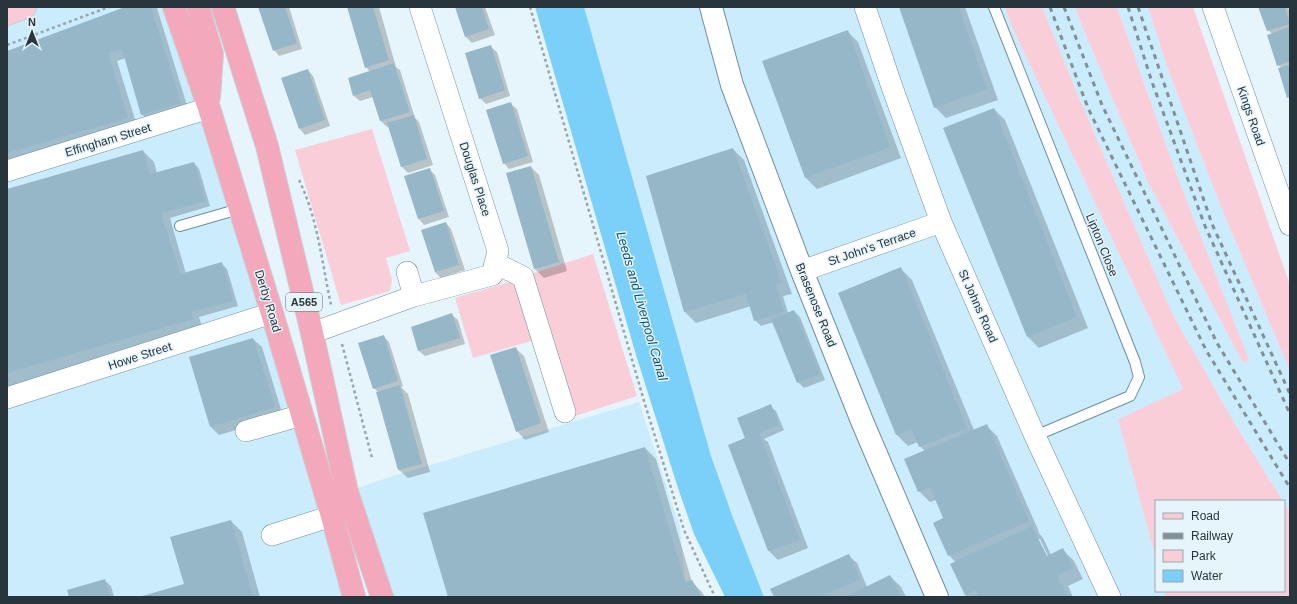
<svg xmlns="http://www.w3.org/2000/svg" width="1297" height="604" font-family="Helvetica,sans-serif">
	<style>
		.built { fill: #caecfd }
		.green { fill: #f9ced8 }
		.water { fill: #7ad0f9 }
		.shadow { fill: #0003; fill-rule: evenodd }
		.building { fill: #96b7c8 }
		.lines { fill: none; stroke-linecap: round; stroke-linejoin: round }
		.lane-casing { stroke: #6f8f9f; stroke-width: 12 }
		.street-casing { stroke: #6f8f9f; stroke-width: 22 }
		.secondary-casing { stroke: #6f8f9f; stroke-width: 24 }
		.primary-casing { stroke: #cbcfd0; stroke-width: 24 }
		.highway-casing { stroke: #cbcfd0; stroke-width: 24 }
		.path { stroke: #98a5ac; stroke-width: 2.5; stroke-dasharray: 3 3; stroke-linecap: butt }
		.lane { stroke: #fff; stroke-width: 10 }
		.street { stroke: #fff; stroke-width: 21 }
		.secondary { stroke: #fff; stroke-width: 22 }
		.primary { stroke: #f8cbd7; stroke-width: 22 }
		.highway { stroke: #f3a8bc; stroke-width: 22 }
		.rail { stroke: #828f96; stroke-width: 3; stroke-dasharray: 5 5; stroke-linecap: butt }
		.labels { text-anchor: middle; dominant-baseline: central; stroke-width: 3; stroke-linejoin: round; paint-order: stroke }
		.shield { fill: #e6f4fb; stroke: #616e75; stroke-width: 1 }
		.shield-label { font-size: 11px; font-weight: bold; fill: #28353c }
		.street-label { font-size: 12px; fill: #28353c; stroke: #e6f4fb }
		.water-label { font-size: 13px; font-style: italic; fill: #0d5470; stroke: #e6f4fb }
	</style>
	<rect width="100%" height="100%" fill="#e6f4fb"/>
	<!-- built -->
	<path class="built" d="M7,7H174L354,597H7Z
		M584,7H1005L1012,27L1183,389L1118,419L1156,559V591H1165L1166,597H764L732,515L711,456Z
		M1042,7H1075L1082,26L1147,180L1243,363L1248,360L1176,173L1117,7H1148L1169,72L1219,202L1290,371V512L1232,419L1173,315L1079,98Z
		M639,402L680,528L685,582L692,580L702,597H382L347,492L387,478Z"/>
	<!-- green -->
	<path class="green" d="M1005,7H1042L1079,98L1173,315L1232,419L1283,501H1156V559L1118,419L1183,389L1012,27Z
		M1075,7H1117L1176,173L1249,360L1243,363L1147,180L1082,26Z
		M1148,7H1193L1290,285V371L1219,202L1169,72Z
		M372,129L410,251L386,258L392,280L390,291L341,305L295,150Z
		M593,254L637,396L575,416L531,274Z
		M520,279L538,339L473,358L455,298Z
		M1284,503L1290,512V597H1166L1165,591H1284Z"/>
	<!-- water -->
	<path class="water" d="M535,7H584L711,456L732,515L764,597H725L694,534L678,488L636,355Z"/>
	<!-- shadow -->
	<path class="shadow" d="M127,7L157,8L189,112L150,123L142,114L126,58L117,61L138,129L7,164V52Z
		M259,7H289L302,49L279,56L274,50Z
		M348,7H379L396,67L400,70L415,118L419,122L433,165L408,173L402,167L389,126L387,127L381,121L373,97L360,101L354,96L370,72L366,67Z
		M456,7H485L495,35L472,43L466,37Z
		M900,7H965L998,100L946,118L935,107Z
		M1259,7H1288L1290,13V99L1288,97L1282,68L1278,65L1272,34L1268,30Z
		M847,31L858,42L901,158L817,189L806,178Z
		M491,47L497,52L510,96L486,104L480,98Z
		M308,70L313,76L330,126L305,135L300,129Z
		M511,104L517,109L533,162L509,169L504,163Z
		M994,109L1005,120L1088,328L1039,348L1028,337Z
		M733,149L744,160L792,294L783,296L788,313L794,311L800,317L825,380L804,388L798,382L774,322L761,326L755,320L751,306L696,323L685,312L647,177Z
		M143,151L154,162L157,173L194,163L199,169L210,206L170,218L186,274L222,264L227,269L238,306L199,317L203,330L7,387V190Z
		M531,167L539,175L567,271L544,278L535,269L507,174Z
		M429,169L435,175L449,217L424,225L419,219L405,177Z
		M446,223L451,229L465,270L441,278L435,272Z
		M901,269L912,280L974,430L986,425L997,436L1039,532H1038L1043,538L1051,555L1063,550L1074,561L1083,579L1068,586L1073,597H968L965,595L956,563L949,555L945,519L936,500L930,502L919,491L925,451L920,446L918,442L908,446L897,435L839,293ZM1037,539H1040L1050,560L1048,561Z
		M452,315L458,320L465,344L425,356L419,351L412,327Z
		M383,336L389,342L403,386L401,387L408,394L430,472L408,478L399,470L377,392H378L374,388Z
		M253,339L262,347L283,416L219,435L211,427Z
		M515,348L524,356L549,432L525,440L517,431Z
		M770,406L776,411L784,430L764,439L768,442L808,548L778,560L769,551L729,445L746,439Z
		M645,448L656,459L692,582L702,592L705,597H449Z
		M231,521L242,532L260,597H141L185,584Z
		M848,555L857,563L867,587L890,576L901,587L906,597H775Z
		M105,581L111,586L114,597H70Z"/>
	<!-- building -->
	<path class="building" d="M125,7H151L181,103L141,115L122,49L108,53L128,118L7,153V51Z
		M258,7H285L297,43L273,51Z
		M347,7H373L389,60L365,68Z
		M455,7H482L489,29L465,37Z
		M899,7H959L987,89L934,108Z
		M1258,7H1285L1290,24L1267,31Z
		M1290,27V61L1277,66L1267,35Z
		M848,30L890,147L805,178L762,61Z
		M491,45L505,90L479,99L465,53Z
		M394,63L410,112L380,121L370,90L353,96L348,78Z
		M1290,65V97L1287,98L1278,68Z
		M308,69L325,120L299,129L281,78Z
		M511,102L528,156L503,164L486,110Z
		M994,108L1077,317L1027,337L943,128Z
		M414,115L427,159L401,167L387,123Z
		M733,148L782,283L776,284L784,312L754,321L746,294L684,312L646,176Z
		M143,150L150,174L194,162L205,201L161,213L180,274L222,262L233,301L191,312L193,319L7,373V189Z
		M531,166L559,262L534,269L506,173Z
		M430,168L444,211L418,219L404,176Z
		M446,222L459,265L435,272L421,230Z
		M901,267L967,428L919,447L912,429L896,435L838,293Z
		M794,310L820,374L797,383L771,319Z
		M452,313L460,338L418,351L411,327Z
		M384,335L398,381L373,389L358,343Z
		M253,338L275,407L210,427L189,357Z
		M516,347L541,423L516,432L490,355Z
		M400,385L422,464L398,470L376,392Z
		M771,404L779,425L759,433L800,540L768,551L728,445L745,438L737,418Z
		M987,424L1029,521L948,556L933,523L943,518L930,487L918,492L904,459Z
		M645,447L685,582L692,580L702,597H448L423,513Z
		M231,520L253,597H139L184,584L170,537Z
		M1032,526L1047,556L1063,548L1073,568L1057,575L1068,597H979L976,590L965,595L950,564Z
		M849,554L860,579L820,597H774L770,589Z
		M890,575L901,597H845Z
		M105,579L110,597H69L67,590Z"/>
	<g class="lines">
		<defs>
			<path id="lane" d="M994,7L1135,362L1139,377L1130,396L1035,436
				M180,226L239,209"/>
			<path id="street" d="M865,7L892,87L941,222L1035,436L1110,597
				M1213,7L1290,225
				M7,171L209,108
				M495,263L523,277L565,412
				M802,271L941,222
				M407,272L414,296
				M312,333L414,296L492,275L498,251L420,7
				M7,398L272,313
				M246,431L302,415
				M272,535L332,516"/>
			<path id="secondary" d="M711,7L732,85L802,271L862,421L937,597"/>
			<path id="primary" d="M7,14L25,7"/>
			<path id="highway" d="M174,7L209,108L272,313L332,516L354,597
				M198,7L212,54L209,97
				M223,7L267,146L312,333L347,492L382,597"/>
		</defs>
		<!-- lane casing -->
		<use href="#lane" class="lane-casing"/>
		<!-- street casing -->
		<use href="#street" class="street-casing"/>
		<!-- secondary casing -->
		<use href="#secondary" class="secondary-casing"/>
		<!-- primary casing -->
		<use href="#primary" class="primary-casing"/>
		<!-- highway casing -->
		<use href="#highway" class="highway-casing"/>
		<!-- path -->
		<path class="path" d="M530,7L644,401L684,530L715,597
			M7,45L109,7
			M299,180C318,219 322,263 331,305
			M342,344L372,458"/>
		<!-- lane -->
		<use href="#lane" class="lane"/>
		<!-- street -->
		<use href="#street" class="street"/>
		<!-- secondary -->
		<use href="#secondary" class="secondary"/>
		<!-- primary -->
		<use href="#primary" class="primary"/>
		<!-- highway -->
		<use href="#highway" class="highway"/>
		<!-- rail -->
		<path class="rail" d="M1050,7L1088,108L1206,350L1290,488
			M1064,7L1102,105L1217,343L1290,464
			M1128,7L1152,82L1205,226L1290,414
			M1138,7L1212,224L1290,394"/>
	</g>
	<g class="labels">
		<!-- shield labels -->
		<rect class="shield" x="286" y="293" width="36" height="18" rx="3"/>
		<g class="shield-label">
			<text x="304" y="302">A565</text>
		</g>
		<!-- street labels -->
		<g class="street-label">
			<text transform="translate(1251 116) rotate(71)">Kings Road</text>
			<text transform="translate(108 140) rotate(-17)">Effingham Street</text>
			<text transform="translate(475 179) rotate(72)">Douglas Place</text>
			<text transform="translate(1102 245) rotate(68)">Lipton Close</text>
			<text transform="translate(872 247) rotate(-19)">St John's Terrace</text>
			<text transform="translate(268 301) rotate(73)">Derby Road</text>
			<text transform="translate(816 305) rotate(68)">Brasenose Road</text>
			<text transform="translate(978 306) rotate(66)">St Johns Road</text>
			<text transform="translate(140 356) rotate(-18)">Howe Street</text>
		</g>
		<!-- water labels -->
		<g class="water-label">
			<text transform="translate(642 306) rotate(74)">Leeds and Liverpool Canal</text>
		</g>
	</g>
	<!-- border -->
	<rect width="1297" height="604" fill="none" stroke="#28353c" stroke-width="16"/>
	<!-- legend -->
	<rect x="1155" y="500" width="130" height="92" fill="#e6f4fb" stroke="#9aa8af"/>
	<rect x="1163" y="513" width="20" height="6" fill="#f8cbd7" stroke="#9aa8af"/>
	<text x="1191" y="520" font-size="12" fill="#28353c">Road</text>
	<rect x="1163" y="533" width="20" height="6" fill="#828f96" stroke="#9aa8af"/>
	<text x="1191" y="540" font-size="12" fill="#28353c">Railway</text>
	<rect x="1163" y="550" width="20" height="12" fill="#f9ced8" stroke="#9aa8af"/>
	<text x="1191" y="560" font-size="12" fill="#28353c">Park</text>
	<rect x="1163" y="570" width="20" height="12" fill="#7ad0f9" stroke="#9aa8af"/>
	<text x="1191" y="580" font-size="12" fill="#28353c">Water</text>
	<!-- north arrow -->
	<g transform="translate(32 32)" stroke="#e6f4fb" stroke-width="3" paint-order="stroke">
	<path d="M0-3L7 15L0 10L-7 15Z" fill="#28353c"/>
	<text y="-6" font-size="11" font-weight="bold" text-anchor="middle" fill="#28353c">N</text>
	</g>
</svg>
